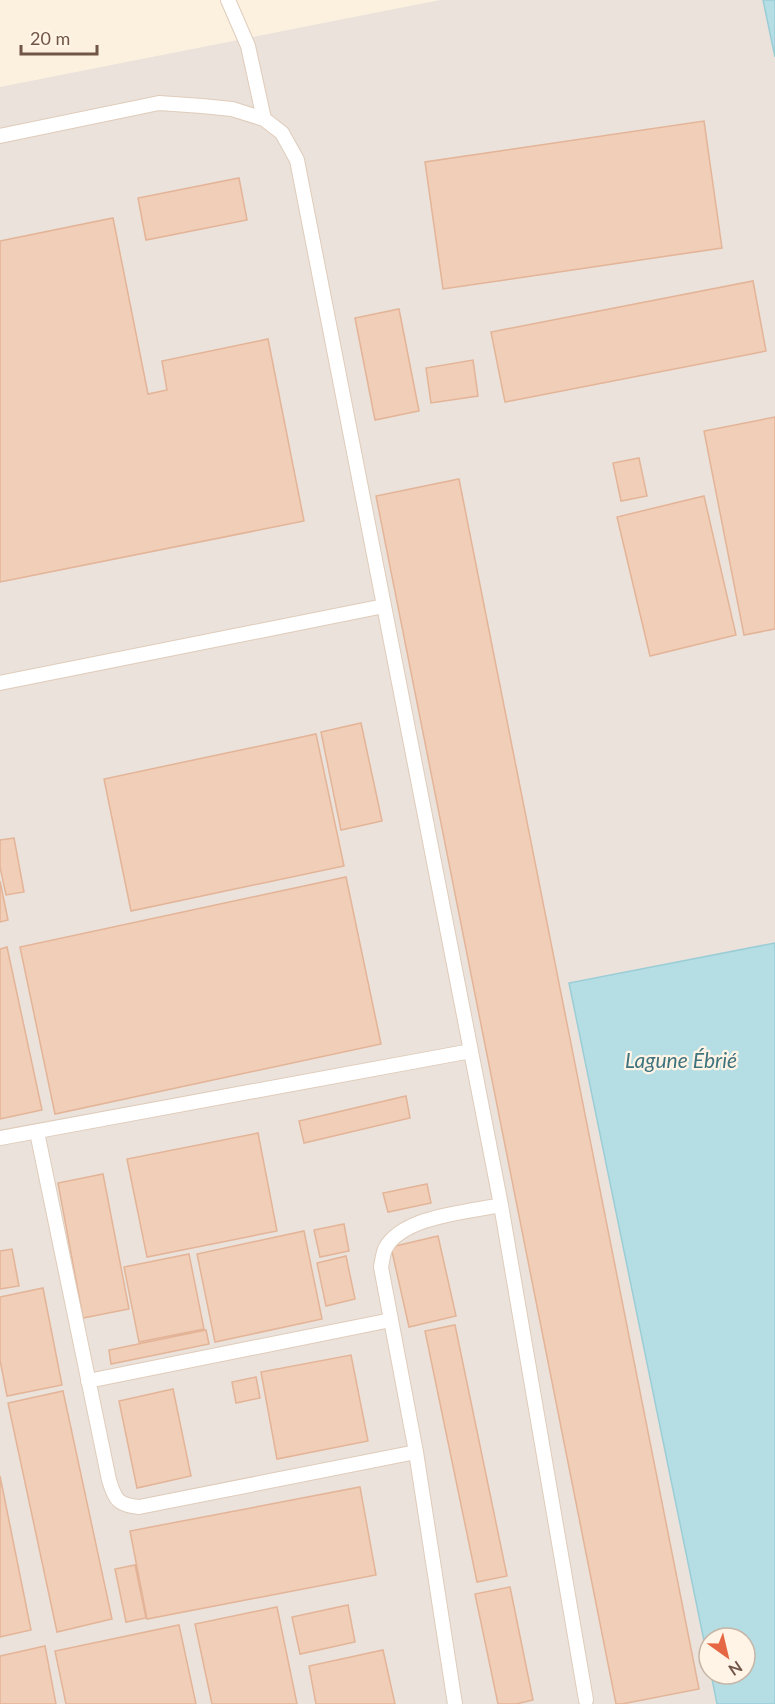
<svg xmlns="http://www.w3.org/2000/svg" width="775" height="1704" font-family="Lato,sans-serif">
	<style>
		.industrial { fill: #eae2db }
		.water { fill: #b4dee4; stroke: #9bcdd6; stroke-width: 1.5 }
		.building { fill: #f1ceb7; stroke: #e3b497; stroke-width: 1.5 }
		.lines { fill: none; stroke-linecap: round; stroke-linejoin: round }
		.service-casing { stroke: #dfccbb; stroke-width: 16 }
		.service { stroke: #fff; stroke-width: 14 }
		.labels { text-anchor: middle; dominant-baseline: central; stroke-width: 4.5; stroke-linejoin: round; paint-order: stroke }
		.water-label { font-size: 21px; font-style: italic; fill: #3f747f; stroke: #fff4e5 }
	</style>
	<rect width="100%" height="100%" fill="#fcf0df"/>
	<!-- industrial -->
	<path class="industrial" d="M440,0H763L775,57V943L570,983L709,1665V1674H711L717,1704H0V87Z"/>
	<!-- water -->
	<path class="water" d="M763,0H775V57Z
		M775,943V1704H717L711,1674H745V1638H709V1665L569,983Z"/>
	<!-- building -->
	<path class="building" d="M704,121L722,248L443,289L425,162Z
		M239,178L247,220L146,240L138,198Z
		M113,218L148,394L167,390L162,361L268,339L304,521L0,582V241Z
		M753,281L766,351L505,402L491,332Z
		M399,309L419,411L375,420L355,318Z
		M473,360L478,396L431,403L426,368Z
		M775,417V629L744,635L704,431Z
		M639,458L647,496L621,501L613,463Z
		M459,479L699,1689L622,1704H616L376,496Z
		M704,496L736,635L650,656L617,517Z
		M361,723L382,821L341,830L321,732Z
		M316,734L344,866L131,911L104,779Z
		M14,838L24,892L6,895L0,867V840Z
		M346,877L381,1044L55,1114L20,947Z
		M0,881L8,920L0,922Z
		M7,947L42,1110L0,1119V949Z
		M406,1096L410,1118L304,1143L299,1121Z
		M258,1133L277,1231L147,1257L127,1159Z
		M103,1174L129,1309L83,1318L58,1183Z
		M427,1184L431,1203L388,1212L383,1193Z
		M344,1224L349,1251L320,1257L314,1230Z
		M304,1231L322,1319L215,1342L197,1254Z
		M438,1236L456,1316L409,1327L391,1247Z
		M12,1249L19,1286L0,1289V1251Z
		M189,1254L204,1329L139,1342L124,1267Z
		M346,1256L355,1299L326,1306L317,1263Z
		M43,1288L62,1385L7,1396L0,1360V1297Z
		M455,1325L507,1576L477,1582L425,1331Z
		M206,1330L209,1344L111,1364L109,1350Z
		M351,1355L368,1441L277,1459L261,1372Z
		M256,1377L260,1398L236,1403L232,1382Z
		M173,1389L191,1476L137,1488L119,1401Z
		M63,1391L112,1619L57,1632L8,1403Z
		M0,1476L31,1630L0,1637Z
		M360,1487L376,1575L147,1619L130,1531Z
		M135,1565L146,1618L126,1622L115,1569Z
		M510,1587L533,1700L516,1704H498L475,1594Z
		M348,1605L355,1642L300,1654L292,1617Z
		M277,1607L297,1704H212L195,1624Z
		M179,1625L196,1704H66L55,1651Z
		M45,1646L56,1704H0V1656Z
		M383,1650L395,1704H316L309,1666Z"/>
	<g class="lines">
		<defs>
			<path id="service" d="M228,0L248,46L264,119
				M0,136L159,103L202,106L232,109L264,119L282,133L297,160L501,1205L586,1700
				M0,683L384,606
				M37,1132L109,1480C115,1500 118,1505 139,1507L416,1452
				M0,1138L471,1051
				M88,1381L391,1320
				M455,1704L416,1452L381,1267C382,1262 383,1254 385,1249C402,1216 468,1212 501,1205"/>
		</defs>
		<!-- service casing -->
		<use href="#service" class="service-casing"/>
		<!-- service -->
		<use href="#service" class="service"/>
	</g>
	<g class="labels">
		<!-- water labels -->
		<g class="water-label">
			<text x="681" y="1059">Lagune Ébrié</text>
		</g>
	</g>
	<!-- north arrow -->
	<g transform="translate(727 1656) rotate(146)"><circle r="28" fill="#fff4e5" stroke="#c6b5a6" stroke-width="1.5"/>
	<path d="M0-4.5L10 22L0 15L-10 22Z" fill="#e66744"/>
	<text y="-9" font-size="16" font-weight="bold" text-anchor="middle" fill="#715647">N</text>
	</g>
	<!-- scale -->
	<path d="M21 45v9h76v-9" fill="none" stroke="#715647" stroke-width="3"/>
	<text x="30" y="45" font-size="18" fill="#715647" stroke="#fff4e5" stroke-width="4.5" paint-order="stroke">20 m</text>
</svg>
